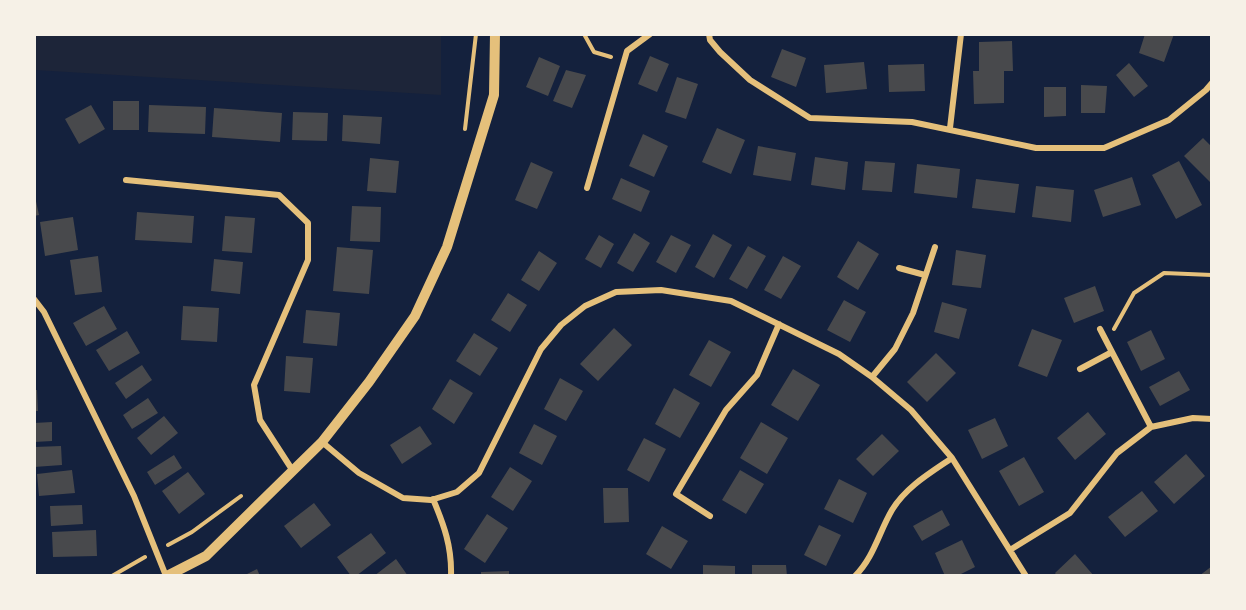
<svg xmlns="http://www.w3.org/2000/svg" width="1246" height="610" font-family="Rubik,sans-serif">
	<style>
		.green { fill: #1d2539 }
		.building { fill: #48494c }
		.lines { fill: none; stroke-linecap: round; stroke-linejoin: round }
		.path { stroke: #e5c07b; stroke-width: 4 }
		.minor { stroke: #e5c07b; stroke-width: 6 }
		.tertiary { stroke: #e5c07b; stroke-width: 10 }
	</style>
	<rect width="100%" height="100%" fill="#14213d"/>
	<!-- green -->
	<path class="green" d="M34,35H441V95L35,70Z"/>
	<!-- building -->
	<path class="building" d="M1145,34H1174L1164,62L1139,53Z
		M1012,41L1013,71H1004V103L974,104L973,71H979V42Z
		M782,49L806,58L796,87L771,77Z
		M650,56L669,64L657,92L638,84Z
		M539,57L560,66L548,96L526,87Z
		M864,62L867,89L826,93L824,65Z
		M1129,63L1148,86L1134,97L1116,75Z
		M924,64L925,91L889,92L888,65Z
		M566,70L586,75L572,108L553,101Z
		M677,77L698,84L686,119L665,112Z
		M1081,85L1107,86L1105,113H1081Z
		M1044,87H1066V116L1044,117Z
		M113,101H139V130H113Z
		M91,105L105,129L79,144L65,119Z
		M149,105L206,107L205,134L148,132Z
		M214,108L282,113L280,142L212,137Z
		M293,112L328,113L327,141L292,140Z
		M343,115L382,117L380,144L342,141Z
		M717,128L745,140L731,174L702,162Z
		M643,134L668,146L654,177L629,166Z
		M1203,138L1212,147V184L1184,156Z
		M758,146L796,153L791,181L753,175Z
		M815,157L848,162L845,190L811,185Z
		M370,158L399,161L396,193L367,191Z
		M865,161L895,163L892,192L862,190Z
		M1179,161L1202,205L1176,219L1152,175Z
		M531,162L553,172L537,209L515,200Z
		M917,164L960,169L957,198L914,193Z
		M1132,177L1141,205L1103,217L1094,190Z
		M621,178L650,191L641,212L612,199Z
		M976,179L1019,184L1015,213L972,208Z
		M1036,186L1074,190L1071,222L1032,217Z
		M34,192L39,215L34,216Z
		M352,206L381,207L380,242L350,241Z
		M137,212L194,216L192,243L135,240Z
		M225,216L255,218L252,253L222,251Z
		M73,217L78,250L45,256L40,222Z
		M634,233L650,243L633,272L617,263Z
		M713,234L732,245L714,278L695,267Z
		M599,235L614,244L601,268L585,259Z
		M671,235L691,245L676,273L656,262Z
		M858,241L879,254L858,290L837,277Z
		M748,246L766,256L747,289L729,279Z
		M337,247L373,250L369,294L333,291Z
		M956,250L986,255L981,288L952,285Z
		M539,251L557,263L539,291L521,280Z
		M98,256L102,292L75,295L70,260Z
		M783,256L801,266L781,299L764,290Z
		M214,259L243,262L240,294L211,291Z
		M1095,286L1104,311L1074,323L1064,298Z
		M508,293L527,305L510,332L491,320Z
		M844,300L866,312L850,342L827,330Z
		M942,302L967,309L959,339L934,332Z
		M104,306L117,329L86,346L73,323Z
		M183,306L219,308L217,342L181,340Z
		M306,310L340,313L337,346L303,343Z
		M614,328L632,345L598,381L580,364Z
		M1032,329L1062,340L1047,377L1018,366Z
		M1151,330L1165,359L1141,371L1127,342Z
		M127,331L140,353L109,371L96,350Z
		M474,333L498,348L480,376L456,361Z
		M709,340L731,352L711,387L689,375Z
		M936,353L956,373L927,402L907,382Z
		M286,356L313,358L310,393L284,391Z
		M142,365L152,380L126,399L115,383Z
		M793,369L820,385L798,421L771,405Z
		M1179,371L1190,390L1160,406L1149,387Z
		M560,378L583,391L566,421L544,409Z
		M450,379L473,393L454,424L432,409Z
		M674,388L700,403L680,438L655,424Z
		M34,390H37L38,411H34Z
		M148,398L158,413L132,429L123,415Z
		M1088,412L1106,434L1075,460L1057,438Z
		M164,416L178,433L151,455L137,438Z
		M995,418L1008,446L982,459L968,430Z
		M52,422V441L34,442V423Z
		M761,422L788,438L767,474L740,458Z
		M534,424L557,436L542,465L519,453Z
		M420,426L432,444L402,464L390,445Z
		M882,434L899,451L873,476L856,459Z
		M644,438L666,449L649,482L627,470Z
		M61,446L62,465L34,467V447Z
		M1186,454L1205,476L1174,504L1154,482Z
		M174,455L182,468L155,485L147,472Z
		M1024,457L1044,492L1019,506L999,471Z
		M510,467L532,481L513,511L491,497Z
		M72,470L75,493L39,496L37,474Z
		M740,470L764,484L746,514L722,500Z
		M188,472L205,494L179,514L162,491Z
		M839,479L867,493L853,523L824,509Z
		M603,488H628L629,522L604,523Z
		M1142,491L1158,511L1125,537L1108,517Z
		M314,503L331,525L301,548L284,526Z
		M82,505L83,524L51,526L50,506Z
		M942,510L950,525L922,541L913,526Z
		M487,514L508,528L485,563L464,549Z
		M819,525L841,535L826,566L804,555Z
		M662,526L688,541L671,569L646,554Z
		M96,530L97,556L53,557L52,532Z
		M371,533L386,553L356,576H351L337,557Z
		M962,540L975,567L957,576H945L935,553Z
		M1075,554L1094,576H1057L1055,573Z
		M396,559L408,576H374Z
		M703,565L735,566V576H703Z
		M752,565H786L787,576H752Z
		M1212,566V576H1199Z
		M257,569L260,576H243Z
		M509,571V576H481V572Z"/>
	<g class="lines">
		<!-- path -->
		<path class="path" d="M584,34L594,52L611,57
			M465,129L476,34
			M1114,329L1134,293L1164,273L1212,275
			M168,545L192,532L241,496
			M112,576L145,557"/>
		<!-- minor -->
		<path class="minor" d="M709,34L710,40L720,52L750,80L810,118L912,122L1036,148H1104L1169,120L1206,90L1212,83
			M950,128L961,34
			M126,180L279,195L308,223V260L254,385L260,420L293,471
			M587,188L627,51L650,34
			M899,268L925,275
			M34,299L44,312L134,496L166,576
			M1100,329L1151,427
			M1080,369L1112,352
			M872,377L895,349L913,313L935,247
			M322,442L359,473L403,498L431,500L457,492L479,473L541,349L561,325L585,306L616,292L661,290L731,301L839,354L872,377L911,410L952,458L1026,576
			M433,499C444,525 452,547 451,576
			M710,516L676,494L726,410L757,375L779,324
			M1010,550L1070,513L1117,453L1151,427L1193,418L1212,419
			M855,576C874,557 879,532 892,510C906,487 930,473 952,458"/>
		<!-- tertiary -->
		<path class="tertiary" d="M167,576L206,556L322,442L369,382L415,316L447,247L494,95L495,34"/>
	</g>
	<!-- border -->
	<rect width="1246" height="610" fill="none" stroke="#f6f1e7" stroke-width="72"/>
</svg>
